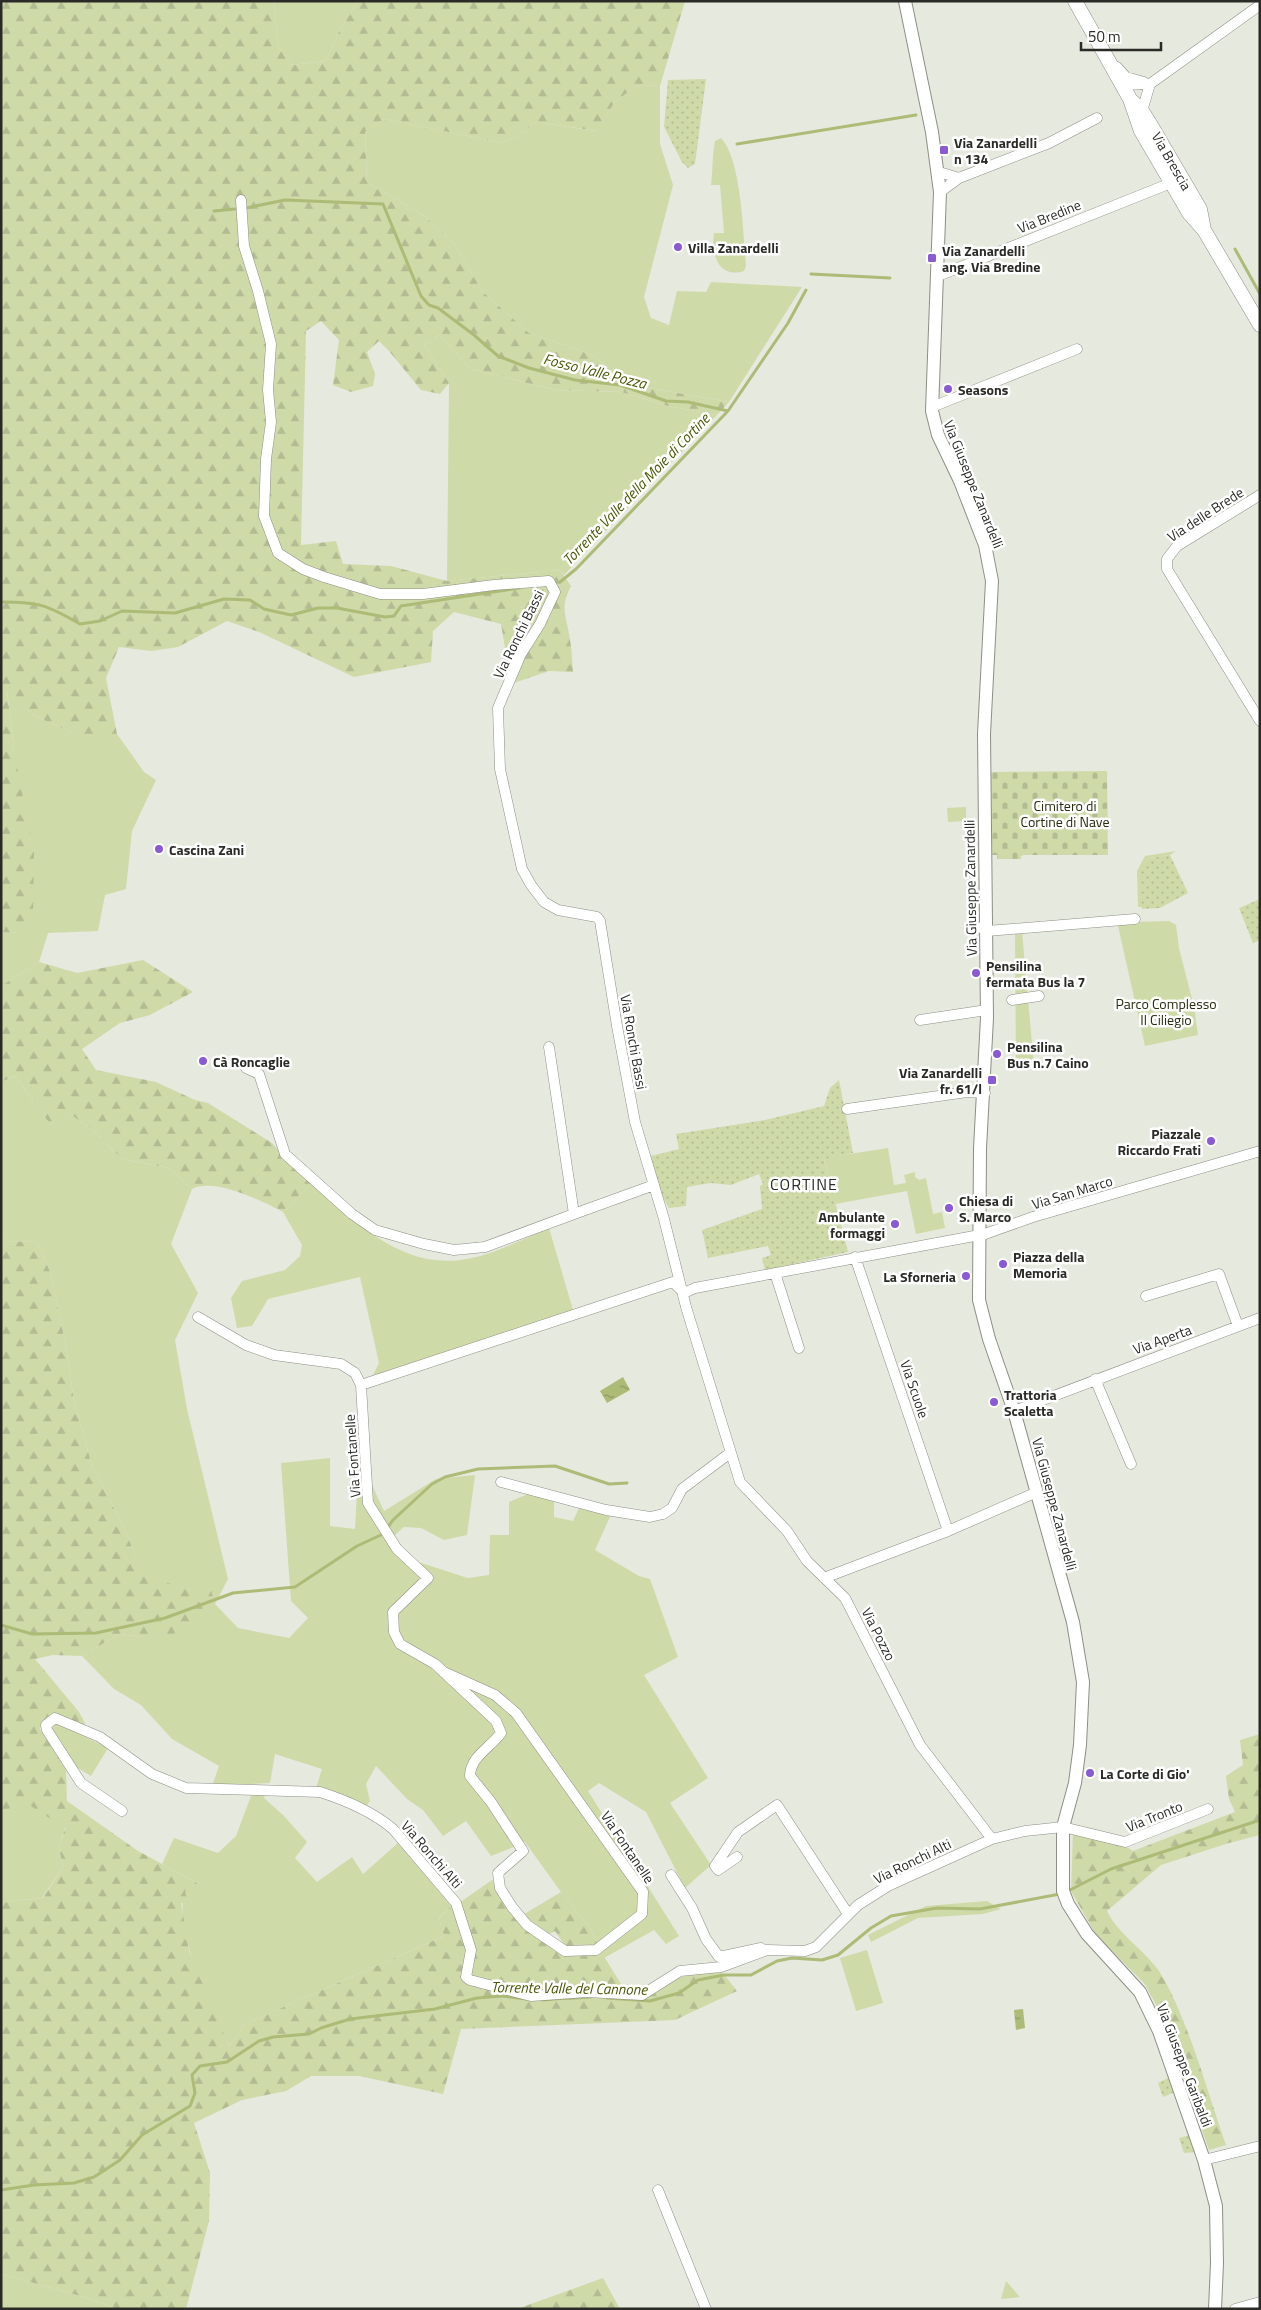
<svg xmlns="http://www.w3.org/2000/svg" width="1261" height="2310" font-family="'Titillium Web',sans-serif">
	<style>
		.green { fill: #cfdaa9 }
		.forest { fill: url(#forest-firs) }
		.cemetery { fill: url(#cemetery-stones) }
		.garden { fill: url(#garden-dots) }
		.water { fill: url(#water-ripples) }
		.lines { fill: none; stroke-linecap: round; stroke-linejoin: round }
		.stream { stroke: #acbb76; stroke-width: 3 }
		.minor-casing { stroke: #8d8f86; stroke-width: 11 }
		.tertiary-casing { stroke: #8d8f86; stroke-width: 14 }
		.secondary-casing { stroke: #8d8f86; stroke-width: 15 }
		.minor { stroke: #fff; stroke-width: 10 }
		.tertiary { stroke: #fff; stroke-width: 12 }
		.secondary { stroke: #fff; stroke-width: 14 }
		.poi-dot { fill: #895ad3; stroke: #fff; stroke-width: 2 }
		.labels { text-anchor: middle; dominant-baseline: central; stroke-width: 5; stroke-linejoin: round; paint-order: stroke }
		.poi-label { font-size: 14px; font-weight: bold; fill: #2a2b27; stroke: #fff; text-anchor: start }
		.street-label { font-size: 14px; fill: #2a2b27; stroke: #fff }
		.park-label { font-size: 14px; fill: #272d0e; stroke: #fff }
		.water-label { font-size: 15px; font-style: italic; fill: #4c5806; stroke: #fff }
		.quarter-label { font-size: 16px; letter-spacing: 1px; fill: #2a2b27; stroke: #fff }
	</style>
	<defs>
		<pattern id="forest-firs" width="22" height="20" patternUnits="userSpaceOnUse" patternTransform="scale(1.25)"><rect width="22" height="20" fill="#cfdaa9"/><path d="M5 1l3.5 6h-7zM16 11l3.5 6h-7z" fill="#b2bb91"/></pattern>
		<pattern id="cemetery-stones" width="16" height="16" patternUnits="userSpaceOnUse" patternTransform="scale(1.25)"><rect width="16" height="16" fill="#cfdaa9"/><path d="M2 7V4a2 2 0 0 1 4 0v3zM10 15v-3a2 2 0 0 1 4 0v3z" fill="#b2bb91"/></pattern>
		<pattern id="garden-dots" width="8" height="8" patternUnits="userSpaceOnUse" patternTransform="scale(1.25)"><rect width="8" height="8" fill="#cfdaa9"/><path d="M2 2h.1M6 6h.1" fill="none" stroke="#b2bb91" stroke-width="1.8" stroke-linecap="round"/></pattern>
		<pattern id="water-ripples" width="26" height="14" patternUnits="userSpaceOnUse" patternTransform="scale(1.25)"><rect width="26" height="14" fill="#acbb76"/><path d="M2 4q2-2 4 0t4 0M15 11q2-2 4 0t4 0" fill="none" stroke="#8c9861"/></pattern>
	</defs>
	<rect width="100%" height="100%" fill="#e6e9de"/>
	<!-- green -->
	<path class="green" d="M274,1H358L337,35L326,61L291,65L278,46Z
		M637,85L660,86V144L673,185L644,297L651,318L669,325L677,291L706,292L711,282L802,287L729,402L621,383L595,356L529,333L483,292L455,245L426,217L367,182L365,132L384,119L503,143L519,135L536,122L596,131L614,103Z
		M721,138C742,160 743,235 746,266L744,271C718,279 711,254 714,233H724L720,185H711C713,171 712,154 715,141Z
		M439,335L471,369L555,390L621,392L668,406L717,415L564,575L560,570L447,581L449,383L424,345Z
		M7,690L35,716L75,734H117L144,772L156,780L132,831L126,889L105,895L98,931L48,933L39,962L1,986V932L16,933L14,751Z
		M966,807V821L948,822L947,808Z
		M1176,851L1170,855L1149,858L1142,870V907H1138L1137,871L1145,856Z
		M1169,921L1176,925L1179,948L1194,1007L1198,1035L1145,1046L1118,926L1135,922Z
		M1022,932L1034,1066L1016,1068L1015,933Z
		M15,1076L47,1120L58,1129L70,1114L94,1131L122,1159L169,1168L192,1189L171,1244L198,1293L175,1340L187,1409L228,1579L215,1604L238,1628L289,1638L308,1618L291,1601L281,1463L330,1458V1526L355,1529L357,1492L363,1489L366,1509L400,1559L421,1574L422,1579L400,1599L394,1640L403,1652L429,1666L491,1721L497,1735L471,1760L467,1765L468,1773L516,1846L491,1856L466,1821L443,1836L423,1810L407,1799L376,1766L366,1784L370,1801L364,1809L316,1788L322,1769L275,1754L270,1783L212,1786L219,1766L172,1739L141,1705L114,1689L82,1656L119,1634L143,1637L191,1590L142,1576L125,1529L92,1466L74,1401L66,1346L51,1274L37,1242L5,1241L1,1235V1082Z
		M888,1148L894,1185L906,1183L904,1175L915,1172V1177L919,1180L926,1178L933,1214L942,1212L945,1228L916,1234L907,1191L835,1204L824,1158Z
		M312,1183C355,1222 403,1271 467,1259C495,1254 523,1239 549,1228L573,1310L372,1377L379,1363L360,1277L268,1299L252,1326L237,1328L231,1298L242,1281L285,1270L300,1256L302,1245L283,1212Z
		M475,1475L467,1535L444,1540L421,1528L404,1527L394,1536L370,1501L369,1487L372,1485L384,1511L436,1479Z
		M537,1490L554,1495V1517L573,1521L580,1506L614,1508L595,1550L639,1576L650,1579L678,1657L644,1675L708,1778L670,1803L711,1865L685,1888L646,1812L599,1783L588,1791L679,1936L666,1944L654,1930L604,1958L600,1950L647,1906L511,1705L445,1670L401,1642L396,1619L398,1611L427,1585L415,1561L468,1578L489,1575L490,1535H509V1502Z
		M451,1677L489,1695L506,1707L639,1891V1913L611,1932L598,1945L590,1928L561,1892L525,1842L521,1844L473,1776L472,1769L503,1732Z
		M57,1723L108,1748L91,1776L71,1764L53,1732L52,1725Z
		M265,1794L264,1798L284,1816L307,1842L295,1858L317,1882L352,1857L363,1874L398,1843L451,1906L439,1918L444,1936L245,2024L229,2046C212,2006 172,1933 185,1890L197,1883L162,1864L174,1838L218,1853L236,1836L251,1796Z
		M23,1800L65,1827L59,1848L63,1867L42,1898L1,1902V1813Z
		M987,1901L1001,1909L983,1914L918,1918L871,1942L868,1935L926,1906Z
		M867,1950L883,2003L856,2011L840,1958Z
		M1,2274L84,2297L118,2309H1Z
		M1006,2281L1020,2297L1001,2299Z"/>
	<!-- forest -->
	<path class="forest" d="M1,1H274L278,46L291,65L326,61L337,35L358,1H685L660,86L637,85L614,103L597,131L536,122L519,135L503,143L384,119L365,132L367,182L426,217L455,245L483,292L529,333L595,356L621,383L729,402L717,415L668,406L621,392L555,390L471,369L439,335L424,345L449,383L440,394L421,390L389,351L379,341L367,352L375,374L373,386L351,392L333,385L339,340L321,321L306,331L301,545L336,541L343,564L391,566L447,581L560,570L571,586C559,607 567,618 570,640C572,651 572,661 573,672L549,671L511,684L501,624L454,612L433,631L431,662L354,677L259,632L227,621L178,647L151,651L119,647L106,678L117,734H75L35,716L7,691L14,751L34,853L33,919L16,933L1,932Z
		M143,960L193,992L150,1015L120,1023L82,1049L96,1070L156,1082L195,1100L208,1103L272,1143L290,1164L312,1183L283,1212C262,1201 214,1177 192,1189L169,1168L122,1159L94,1131L70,1114L58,1130L47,1120L15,1076L1,1082V986L39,962L77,973Z
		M1,1235L5,1241L37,1242L51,1274L66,1346L74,1401L92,1466L125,1529L142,1575L191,1590L209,1583L215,1604L179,1633L143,1637L119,1634L82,1656L53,1655L35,1659L79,1712L85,1723L83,1728L53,1715L42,1722L40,1729L66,1770L67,1801L138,1851L197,1883V1889L185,1890L187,1902L181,1903L189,1951L229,2046L245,2024L444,1936L439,1918L451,1906L455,1905L470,1950L464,1980L523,1995L506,1997L536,2001H560L588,1995L642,1998C656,1996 664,1985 676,1979C691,1973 707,1973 723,1973L737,1991L675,2020L461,2029L443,2094L359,2076H311L286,2091L242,2100L194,2123L210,2173L209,2221L186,2309H118L84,2297L1,2274V1902L43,1898L63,1867L59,1848L65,1828L23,1801L1,1813Z
		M1260,1734V1835L1229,1843L1161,1865L1107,1911C1121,1939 1151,1953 1165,1981C1192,2032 1207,2091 1226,2145L1209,2150L1162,2016L1145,1984L1096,1935L1071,1891L1073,1831L1122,1844L1133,1851L1235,1812L1229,1799L1226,1776L1243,1765L1240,1740Z
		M492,1880L507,1906L566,1954L600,1950L621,1984L629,1991L531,1995L469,1976L473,1949L459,1903Z
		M561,1892L590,1928L598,1945L565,1946L555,1931L548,1935L521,1916Z
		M603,2278L620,2309H517Z"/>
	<!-- cemetery -->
	<path class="cemetery" d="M1107,771L1108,855H1024L1021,856V859H997V855H990L989,772Z"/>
	<!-- garden -->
	<path class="garden" d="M706,79L695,164L688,168L682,162L664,127L668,80Z
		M1170,855L1188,893L1160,908L1142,909L1141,870L1149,858Z
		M1260,899V940L1253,943L1239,908Z
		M839,1080L853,1153L824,1159L848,1252L765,1270L762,1258L771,1255L768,1246L708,1258L702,1230L762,1209L760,1186L763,1184L759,1174L731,1185L710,1183L687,1187L686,1206L669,1208L657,1187L647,1157L679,1149L676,1134L765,1120L824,1106L830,1088Z
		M1170,2077L1175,2092L1163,2097L1158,2083Z
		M1190,2135L1196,2152L1184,2153L1179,2138Z"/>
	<!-- water -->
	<path class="water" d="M623,1377L630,1390L607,1403L600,1391Z
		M1023,2009L1025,2028L1016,2030L1014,2010Z"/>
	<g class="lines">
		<!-- stream -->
		<path class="stream" d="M737,144L916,115
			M246,208L285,200L383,204L421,296L429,305L438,308L474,335L498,356L529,368L575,380L620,385L666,401L688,402L728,411L788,323L806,290
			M214,211L235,209
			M1235,249L1260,294
			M811,274L890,278
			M560,582L576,569L727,412
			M1,602C40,602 47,605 80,624L100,621L122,611L175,613L224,599L250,600L264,609L291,615L318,608H337L385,617L394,616L401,606L519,588
			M1,1625L32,1634L96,1633L165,1618L233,1593L295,1587L357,1546L383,1534L393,1520L432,1484L445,1477L478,1469L555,1466L609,1484L627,1483
			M1066,1892L1111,1869L1260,1820
			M607,1998L650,2001L679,1993L698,1980L724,1975H751L777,1961L792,1958L822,1960L838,1955L871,1928L891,1916L937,1908L980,1909L1060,1894
			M542,2000L590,1997
			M1,2190L34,2185L74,2183L94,2177L120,2160L142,2135L190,2106L195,2093L192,2075L200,2066L227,2062L259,2041L273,2037L309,2034L321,2028L350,2019L435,2009L477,1998L502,1996L526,1999"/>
		<defs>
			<path id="minor" d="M1117,67L1126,77L1144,82
				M1122,85L1150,84L1260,5
				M1142,111L1150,84
				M939,172L959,178
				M940,192L959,178L1049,143L1097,118
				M241,200L244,246L258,291L271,344L268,390L271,422L266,459L264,516L278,553L303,569L324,577L380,594H423L494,585L549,581L555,592L540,624L521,654L498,708L500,769L522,869L531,885L544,902L558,910L597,917L600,921L617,1026L635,1122L664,1219L686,1307L740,1482L787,1531L807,1561L845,1598L920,1745L992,1839
				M938,276L1171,183
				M932,407L1077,349
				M1260,495L1177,546L1167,559V569L1260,721
				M971,928L987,927
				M987,931L1135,919
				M1012,1000L1039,996
				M920,1020L987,1010
				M549,1047L574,1214L654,1185
				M246,1068L259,1074L285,1154L352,1214L375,1230L424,1244L454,1250L485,1247L574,1214
				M847,1109L967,1092L985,1093
				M855,1257L948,1531
				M775,1273L799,1348
				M684,1293L695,1288L985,1234L1033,1217L1260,1151
				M1146,1296L1219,1274L1238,1326
				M198,1317L246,1345L274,1355L341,1364L355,1373L361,1385L673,1282L683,1292
				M1095,1379L1131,1464
				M361,1385L368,1503L397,1549L428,1578L393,1612L394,1632L400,1644L435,1664L496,1721L501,1733C490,1748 470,1757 470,1776L491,1802L523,1851L498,1873L500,1888L512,1907L527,1925L565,1951L596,1950L642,1914L643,1892L516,1713L495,1695L444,1672
				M1014,1411L1260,1318
				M501,1482L606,1510L650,1517L663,1514L672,1508L682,1489L730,1453
				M824,1578L948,1531L1037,1492
				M122,1811L81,1783L47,1730L46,1725L55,1718L100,1737L152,1774L186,1788L320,1792C345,1800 373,1812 393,1829L456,1903L471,1950L466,1977L470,1980L531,1996L587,1992L642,1995L680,1971L721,1967L767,1950L805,1951L816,1947L858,1905L888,1886L992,1839L1025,1831L1063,1827L1125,1842L1208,1809
				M737,1857L718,1870L715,1866L738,1832L777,1805L848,1914
				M671,1875L692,1908L706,1939L719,1957L761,1948
				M1204,2160L1260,2146
				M658,2190L706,2309
				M1235,2309L1260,2302"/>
			<path id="tertiary" d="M905,1L932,132L940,192L932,411L938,435L960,481L985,545L992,581L984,734L987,1018L980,1148L979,1300L989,1339L1014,1411L1073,1622L1083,1682L1080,1745L1075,1783L1063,1827V1891L1068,1904L1087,1934L1140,1992L1159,2031L1204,2160L1216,2206L1217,2263L1215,2309"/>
			<path id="secondary" d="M1075,1L1130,99L1141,131L1189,213L1204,230L1260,325
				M1132,101L1142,111L1152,127L1200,209L1204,230"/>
		</defs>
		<!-- minor casing -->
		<use href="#minor" class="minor-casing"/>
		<!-- tertiary casing -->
		<use href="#tertiary" class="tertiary-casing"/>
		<!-- secondary casing -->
		<use href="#secondary" class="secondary-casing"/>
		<!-- minor -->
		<use href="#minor" class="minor"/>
		<!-- tertiary -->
		<use href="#tertiary" class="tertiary"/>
		<!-- secondary -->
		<use href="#secondary" class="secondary"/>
	</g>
	<!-- markers -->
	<g class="poi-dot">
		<rect x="939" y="145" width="10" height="10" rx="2.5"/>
		<circle cx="678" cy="247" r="5"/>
		<rect x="927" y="253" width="10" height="10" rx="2.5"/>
		<circle cx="948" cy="389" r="5"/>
		<circle cx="159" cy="849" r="5"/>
		<circle cx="976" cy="973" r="5"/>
		<circle cx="997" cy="1054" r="5"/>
		<circle cx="203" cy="1061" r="5"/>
		<rect x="987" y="1075" width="10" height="10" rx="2.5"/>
		<circle cx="1211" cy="1141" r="5"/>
		<circle cx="949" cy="1208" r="5"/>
		<circle cx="895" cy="1224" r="5"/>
		<circle cx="1003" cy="1264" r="5"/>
		<circle cx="966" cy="1276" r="5"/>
		<circle cx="994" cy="1402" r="5"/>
		<circle cx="1090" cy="1773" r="5"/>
	</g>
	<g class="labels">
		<!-- poi labels -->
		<g class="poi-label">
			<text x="954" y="142">Via Zanardelli<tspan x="954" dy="16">n 134</tspan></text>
			<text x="688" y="247">Villa Zanardelli</text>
			<text x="942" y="250">Via Zanardelli<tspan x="942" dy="16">ang. Via Bredine</tspan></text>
			<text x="958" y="389">Seasons</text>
			<text x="169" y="849">Cascina Zani</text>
			<text x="986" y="965">Pensilina<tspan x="986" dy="16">fermata Bus la 7</tspan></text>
			<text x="1007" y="1046">Pensilina<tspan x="1007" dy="16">Bus n.7 Caino</tspan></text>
			<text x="213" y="1061">Cà Roncaglie</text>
			<text x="982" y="1072" text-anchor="end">Via Zanardelli<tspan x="982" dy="16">fr. 61/l</tspan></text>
			<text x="1201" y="1133" text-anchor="end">Piazzale<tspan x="1201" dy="16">Riccardo Frati</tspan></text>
			<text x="959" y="1200">Chiesa di<tspan x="959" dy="16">S. Marco</tspan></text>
			<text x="885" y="1216" text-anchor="end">Ambulante<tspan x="885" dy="16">formaggi</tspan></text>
			<text x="1013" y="1256">Piazza della<tspan x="1013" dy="16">Memoria</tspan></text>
			<text x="956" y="1276" text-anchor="end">La Sforneria</text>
			<text x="1004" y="1394">Trattoria<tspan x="1004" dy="16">Scaletta</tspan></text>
			<text x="1100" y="1773">La Corte di Gio'</text>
		</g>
		<!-- street labels -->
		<g class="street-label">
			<text transform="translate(1172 161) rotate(60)">Via Brescia</text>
			<text transform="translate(1049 216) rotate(-22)">Via Bredine</text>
			<text transform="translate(974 484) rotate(68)">Via Giuseppe Zanardelli</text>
			<text transform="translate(1205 514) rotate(-33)">Via delle Brede</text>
			<text transform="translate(518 634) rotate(-64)">Via Ronchi Bassi</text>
			<text transform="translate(970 888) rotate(-91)">Via Giuseppe Zanardelli</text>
			<text transform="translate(634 1042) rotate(80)">Via Ronchi Bassi</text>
			<text transform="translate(1072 1192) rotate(-17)">Via San Marco</text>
			<text transform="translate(1162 1339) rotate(-20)">Via Aperta</text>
			<text transform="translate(915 1389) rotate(71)">Via Scuole</text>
			<text transform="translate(352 1456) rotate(-94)">Via Fontanelle</text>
			<text transform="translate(1055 1504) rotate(75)">Via Giuseppe Zanardelli</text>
			<text transform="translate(879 1634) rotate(63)">Via Pozzo</text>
			<text transform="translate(1154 1816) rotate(-22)">Via Tronto</text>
			<text transform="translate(628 1847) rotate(56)">Via Fontanelle</text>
			<text transform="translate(432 1854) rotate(49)">Via Ronchi Alti</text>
			<text transform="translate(912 1861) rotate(-26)">Via Ronchi Alti</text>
			<text transform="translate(1185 2065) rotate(69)">Via Giuseppe Garibaldi</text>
		</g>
		<!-- park labels -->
		<g class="park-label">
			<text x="1065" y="805">Cimitero di<tspan x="1065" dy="16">Cortine di Nave</tspan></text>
			<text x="1166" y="1003">Parco Complesso<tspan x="1166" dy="16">Il Ciliegio</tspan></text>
		</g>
		<!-- water labels -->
		<g class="water-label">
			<text transform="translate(595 371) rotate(14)">Fosso Valle Pozza</text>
			<text transform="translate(636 489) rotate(-46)">Torrente Valle della Moie di Cortine</text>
			<text transform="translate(569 1988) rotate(1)">Torrente Valle del Cannone</text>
		</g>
		<!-- quarter labels -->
		<g class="quarter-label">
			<text x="804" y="1184">CORTINE</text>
		</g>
	</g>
	<!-- border -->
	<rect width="1261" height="2310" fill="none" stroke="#2a2b27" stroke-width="5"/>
	<!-- scale -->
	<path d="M1081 42v8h80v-8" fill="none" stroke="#2a2b27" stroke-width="2.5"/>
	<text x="1088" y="42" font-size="15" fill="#2a2b27" stroke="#ffffff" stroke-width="4" paint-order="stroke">50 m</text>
</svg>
